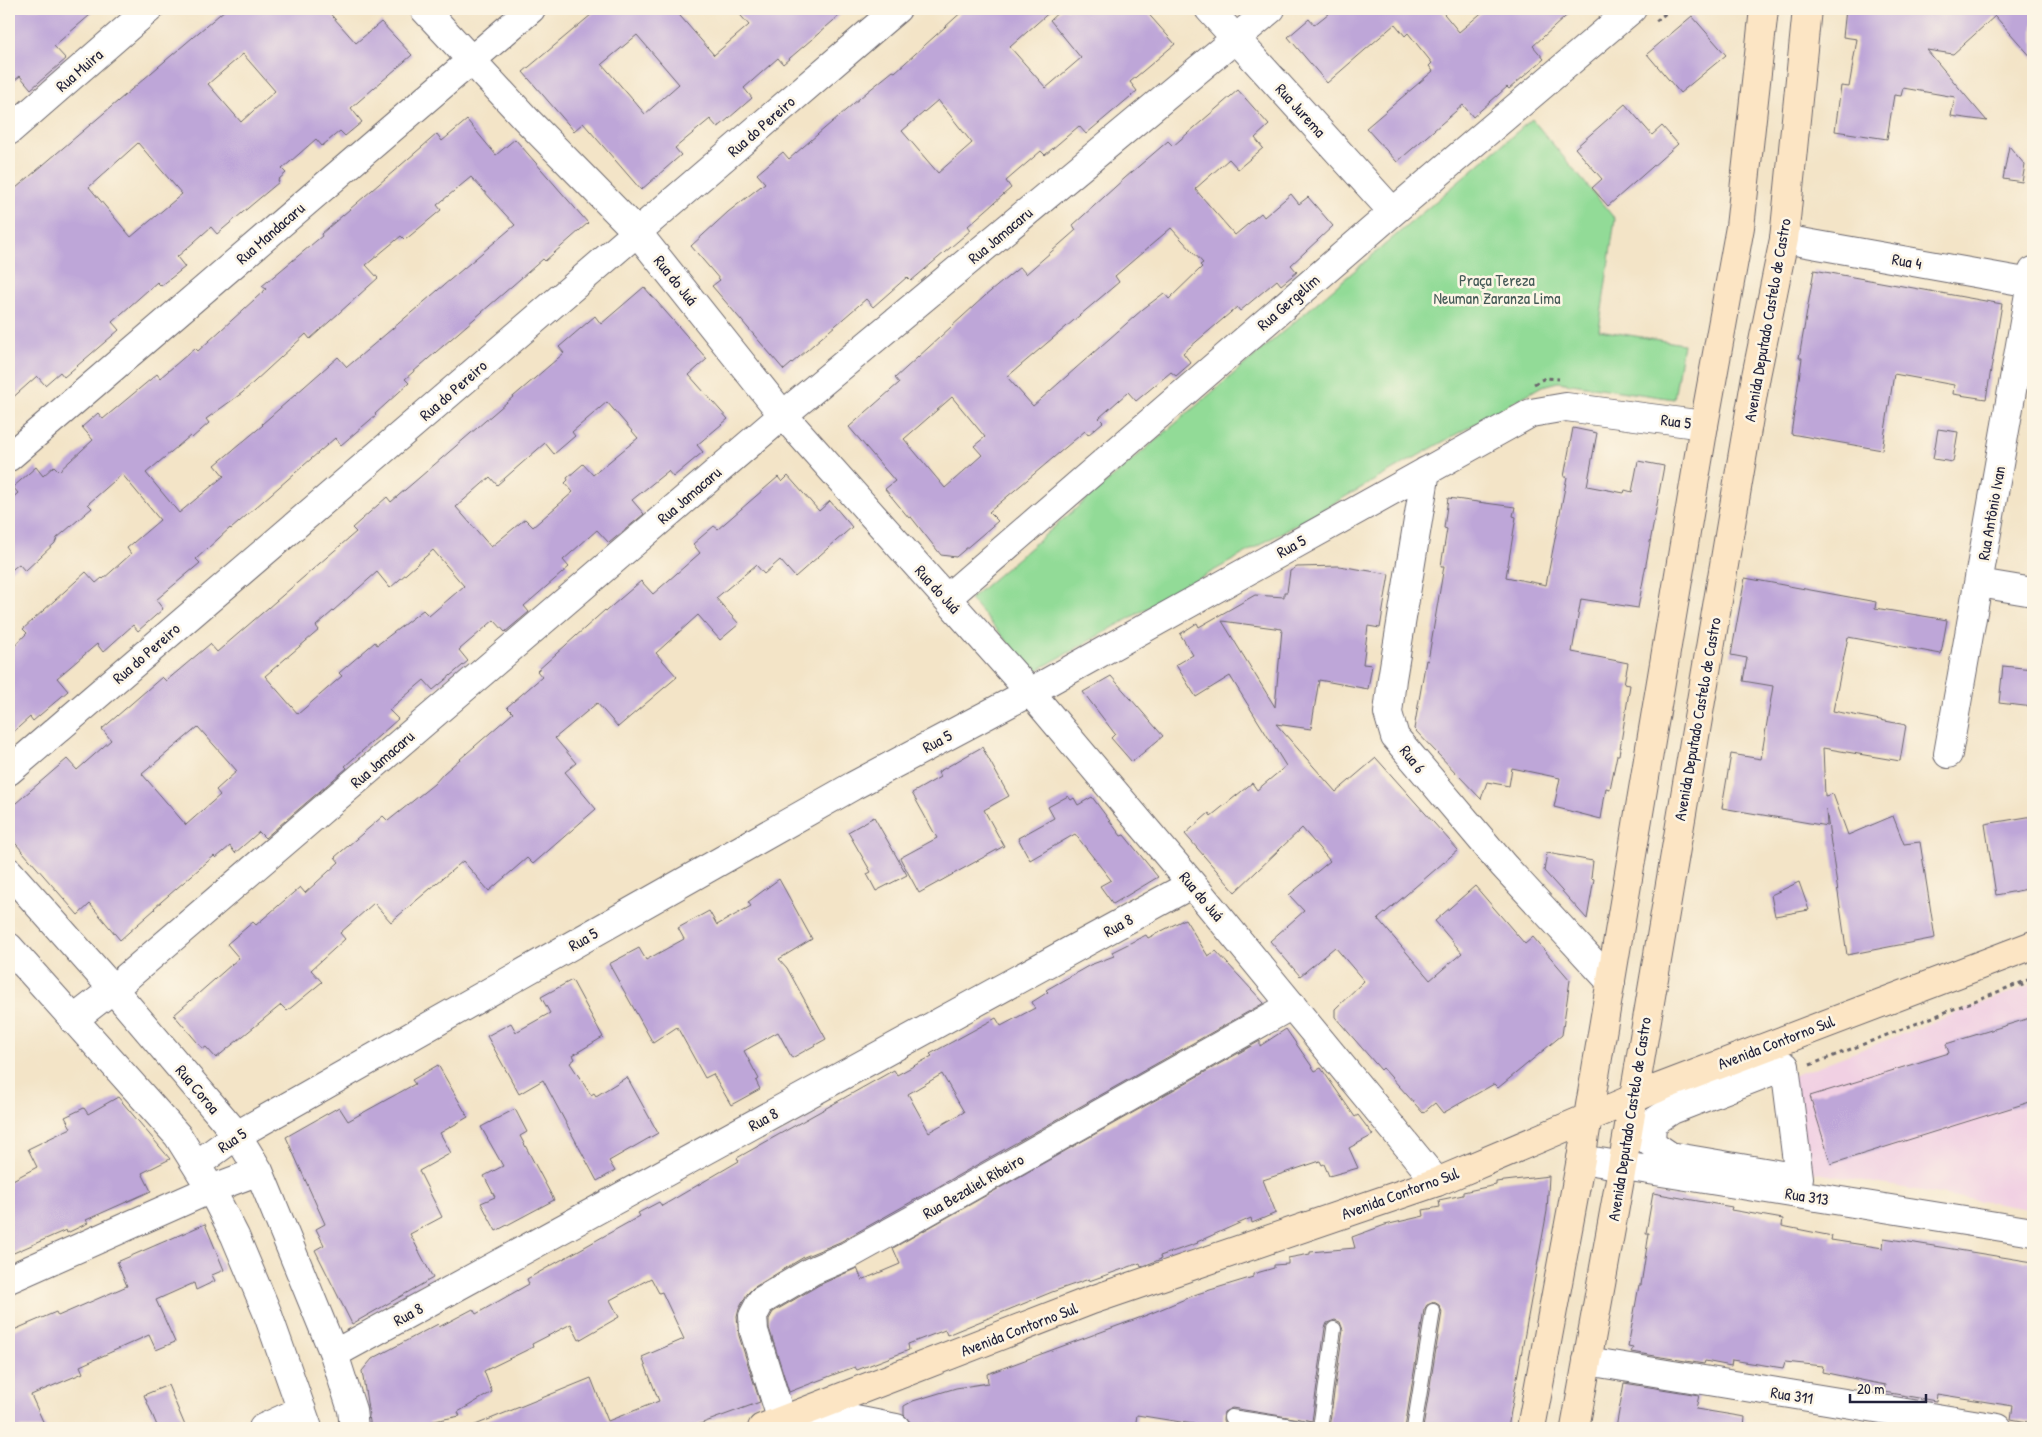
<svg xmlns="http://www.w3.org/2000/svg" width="2042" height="1437" font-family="'Patrick Hand',sans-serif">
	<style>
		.built { fill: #f1d0e3 }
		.green { fill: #92db97; stroke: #5a7e69 }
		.building { fill: #bea6d8; fill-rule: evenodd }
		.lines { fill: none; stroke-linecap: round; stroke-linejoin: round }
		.lane-casing { stroke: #6b666c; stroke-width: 16 }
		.street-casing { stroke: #6b666c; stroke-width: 30 }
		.secondary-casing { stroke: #6b666c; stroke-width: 30 }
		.path { stroke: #6b666c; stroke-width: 3; stroke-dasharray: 4 4; stroke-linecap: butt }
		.lane { stroke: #fff; stroke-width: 14 }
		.street { stroke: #fff; stroke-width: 28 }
		.secondary { stroke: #fce5c4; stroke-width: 28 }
		.labels { text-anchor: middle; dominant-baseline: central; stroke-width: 5; stroke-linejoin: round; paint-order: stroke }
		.street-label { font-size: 16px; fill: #22223b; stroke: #fcf5e5 }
		.park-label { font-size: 16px; fill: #445a57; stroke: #fcf5e5 }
	</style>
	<rect width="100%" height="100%" fill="#fcf5e5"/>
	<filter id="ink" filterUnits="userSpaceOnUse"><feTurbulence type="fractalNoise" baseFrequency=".02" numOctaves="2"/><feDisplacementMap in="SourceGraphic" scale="10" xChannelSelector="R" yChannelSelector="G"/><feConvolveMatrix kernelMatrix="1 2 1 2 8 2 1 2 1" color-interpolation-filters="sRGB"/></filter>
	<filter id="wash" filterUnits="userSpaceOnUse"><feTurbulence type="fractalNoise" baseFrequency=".0096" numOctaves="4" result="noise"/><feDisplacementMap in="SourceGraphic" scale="20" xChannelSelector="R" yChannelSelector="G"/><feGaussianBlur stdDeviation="1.12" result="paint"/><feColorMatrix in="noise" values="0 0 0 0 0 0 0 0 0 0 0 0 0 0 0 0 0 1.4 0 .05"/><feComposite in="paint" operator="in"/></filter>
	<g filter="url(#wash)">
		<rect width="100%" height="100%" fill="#f3e4c7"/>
		<!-- built -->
		<path class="built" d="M2033,984V1210L1799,1170L1787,1078Z"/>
		<!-- green -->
		<path class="green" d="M1532,119L1615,219L1599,330L1683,344L1674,399L1558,382L1542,386L1034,672L970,599Z"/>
		<g id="blocks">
			<!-- building -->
			<path class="building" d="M9,9H97L54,46L66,59L31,89L20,76L9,85Z
				M226,9H326L356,43L381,22L412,55L351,108L362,122L345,136L340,131L322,146L316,139L282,169L286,173L278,180L279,182L217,234L211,227L177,257L185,267L161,286L157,282L112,322L119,330L84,360L64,377L60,372L45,385L37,376L9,401V194ZM243,54L275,91L241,122L208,84ZM138,143L182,194L131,237L89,187Z
				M598,9H674L714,55L749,25L735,9H847L783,64L778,58L744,88L752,98L721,125L717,127L710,119L675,148L681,155L641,190L583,123L574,131L523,72ZM637,35L679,84L645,114L602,64Z
				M965,9H1053L1010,47L1046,88L1081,58L1050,20L1062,9H1144L1175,44L1130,82L1137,91L1086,134L1079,126L1045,155L1041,151L1006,181L1011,188L968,226L971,230L911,281L907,277L873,307L866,299L784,370L712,286L720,280L691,246L728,212L765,183L757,174L783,152L789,159L867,92L893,71L895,72ZM938,100L972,143L938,173L902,131Z
				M1334,9H1440L1459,32L1486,9H1574L1533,46L1544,59L1509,89L1507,87L1473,117L1463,105L1397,162L1366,128L1433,71L1429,66L1432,63L1408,33L1405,36L1395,24L1327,83L1288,37L1309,19L1314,25Z
				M1846,9H2033V59L1995,16L1953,54L1927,50L1987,121L1951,116L1955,97L1903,88L1901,96L1894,95L1887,139L1835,131L1841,86L1849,87L1857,39L1843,37Z
				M1692,16L1726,55L1680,93L1647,54Z
				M1238,90L1269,125L1255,138L1263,148L1238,169L1229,159L1195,189L1235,235L1261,213L1264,217L1291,194L1299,204L1308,197L1333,226L1291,265L1297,272L1281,285L1277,280L1240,311L1237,307L1183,353L1191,363L1176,376L1171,372L1136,401L1128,392L1099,418L1103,422L1088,435L1085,431L989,512L998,521L956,557L941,555L911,517L909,518L885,489L895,481L849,427L899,383L895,378L985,296L1020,267L1026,274L1076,230L1073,225L1125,178L1168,141L1173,146ZM1171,228L1203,263L1200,265L1202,267L1169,299L1164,293L1143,309L1033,406L1007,377L1119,282L1115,276ZM952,397L985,437L974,446L982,455L945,488L904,439Z
				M1625,104L1652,135L1662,126L1678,144L1608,206L1592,188L1602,179L1575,148Z
				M467,120L496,155L515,139L588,223L545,261L543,259L405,379L409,383L375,414L376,415L341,445L335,438L231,529L230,528L196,559L200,563L156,600L163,609L138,631L133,625L103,652L97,644L57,678L68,691L33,721L30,717L9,736V652L27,633L23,629L86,572L96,583L102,578L103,579L131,554L127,548L160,520L122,474L88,504L92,508L57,538L55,543L25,571L19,564L9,572V501L18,493L13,487L36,467L43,476L54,466L59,471L93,440L82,427L98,413L103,419L157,374L160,378L195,348L198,351L266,289L262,286L322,236L321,234L437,134L442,141ZM471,177L515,225L347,367L338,357L262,424L263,425L215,465L224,476L179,513L146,473L190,436L192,438L209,423L206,419L242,393L306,334L310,339L378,278L366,265L401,236L405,240L441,210L437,205Z
				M2009,146L2025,165L2022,182L2003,179Z
				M1814,270L2002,304L1986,399L1953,394L1954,385L1894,374L1882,450L1791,434L1802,358H1799Z
				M644,287L707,359L689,375L728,419L697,445L703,452L673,477L668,471L632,500L644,514L609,543L597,530L563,560L569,567L524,606L529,612L505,632L494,620L459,650L468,661L433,690L424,680L389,710L398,719L345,766L347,768L265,838L259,832L235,853L230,846L216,858L214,856L154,908L155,909L120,940L90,904L78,915L9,836V809L67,759L77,770L111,740L102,729L162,677L166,681L210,644L217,652L356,532L352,528L387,497L391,502L564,353L559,347L595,316L601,324ZM607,402L638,438L593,475L583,464L567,478L568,480L565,483L573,492L533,527L525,519L491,547L456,507L490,477L497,485L545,443L554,454L575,436L572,432ZM433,550L464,586L429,616L423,610L377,645L375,642L339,673L342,676L298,714L265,676L319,630L316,626L377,572L390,588ZM198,727L237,771L216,790L220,795L186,825L142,774Z
				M1573,428L1597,433L1587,486L1624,493L1625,490L1632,492L1638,461L1664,466L1638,608L1581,599L1572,652L1628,663L1624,684L1630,685L1619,755H1617L1610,789L1606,788L1601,819L1554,807L1560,778L1512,768L1509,786L1487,782L1481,799L1414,729L1426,660L1428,661L1444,566H1441L1447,529L1444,528L1448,498L1515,507L1513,516L1516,517L1506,577L1546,585L1567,477H1564Z
				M1938,429L1958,432L1953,462L1933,459Z
				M788,476L819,511L830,501L852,527L795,577L780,560L764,574L756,565L716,598L739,624L720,640L698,615L656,653L677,677L618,727L597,703L555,738L576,763L565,772L596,809L533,864L527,858L489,891L463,861L391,922L374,903L340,933L345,939L311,970L322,982L287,1011L281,1005L216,1058L206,1047L203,1049L174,1015L239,958L227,944L253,922L256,925L300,887L305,893L339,862L335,857L383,816L388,821L434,784L444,773L513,713L507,707L542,677L537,671L605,610L606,611L641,581L653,594L700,553L693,544L714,526L718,529L778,477L782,482Z
				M1339,566L1389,574L1380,628L1368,626L1363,664L1372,665L1368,689L1319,680L1311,729L1276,724L1336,792L1376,758L1458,850L1378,919L1430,980L1462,953L1435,921L1475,886L1525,944L1533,937L1570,980L1562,1035L1498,1088L1494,1084L1443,1113L1435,1103L1423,1113L1383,1068L1381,1070L1335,1017V1009L1364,981L1335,947L1300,976L1270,941L1304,911L1289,895L1330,861L1302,828L1235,892L1185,834L1209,813L1211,816L1252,783L1257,790L1286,766L1230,676L1196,697L1176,665L1193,655L1180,634L1197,623L1199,627L1255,595L1284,597V592H1287L1290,571L1297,567ZM1222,621L1282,629L1275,707Z
				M1745,578L1876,602L1875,608L1947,620L1941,654L1848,637L1833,711L1906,725L1900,761L1823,748L1825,796L1833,794L1848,835L1893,816L1904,844L1920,842L1935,938L1847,955L1826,809L1827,826L1722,808L1731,754L1761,759L1773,686L1743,681L1747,658L1731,655Z
				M2003,666L2033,669V707L1999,703Z
				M1111,676L1163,736L1132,762L1111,738L1115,734L1083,692Z
				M982,747L1009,796L984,810L1004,846L919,893L900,858L937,838L912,793L940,777L938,772Z
				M1068,796L1071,800L1074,798L1078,805L1092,797L1121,836L1124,835L1158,877L1113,904L1100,886L1111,880L1075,834L1030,860L1018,838L1054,818L1048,807Z
				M2033,816V888L1996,895L1985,824Z
				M874,817L907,875L876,891L867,874L871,872L848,832Z
				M1547,853L1593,861L1591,878L1594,879L1587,919L1544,871Z
				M779,879L812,939L779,959L787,968L826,1039L792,1058L778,1032L744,1051L759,1079L756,1081L760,1089L731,1105L713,1074L705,1078L677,1027L653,1043L609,964L639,948L646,960L666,949L684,939L678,928L709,911L717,925L751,906L748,902Z
				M1799,882L1809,910L1775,916L1771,895Z
				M1185,919L1208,956L1216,951L1264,1003L904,1206L840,1242L804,1257L753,1288L747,1294L739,1309L737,1317L739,1336L760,1402L689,1428H468L591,1378L608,1421L659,1401L642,1357L684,1339L662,1292L659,1293L651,1278L610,1300L619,1317L579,1340L571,1324L532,1344L533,1347L484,1371L492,1392L458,1412L460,1416L429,1422L431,1428H371L362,1371L372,1359L438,1324L439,1327L473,1309L476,1314L529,1284L527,1279L640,1216L638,1213L659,1202L662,1206L739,1161L737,1158L894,1070L897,1075L932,1056L930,1054L996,1018L1001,1026L1035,1008L1032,1002L1048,992L1046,990L1090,965L1114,956L1112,952L1146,935L1148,938ZM942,1074L964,1112L929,1132L908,1094Z
				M572,980L603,1037L573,1055L575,1059L570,1063L591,1095L594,1093L596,1096L627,1077L658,1133L609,1161L615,1171L597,1181L543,1080L519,1094L487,1036L511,1023L516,1032L550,1013L541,997Z
				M2033,1017V1101L1831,1164L1810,1096L1949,1053L1946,1044Z
				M1286,1029L1315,1071L1321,1068L1355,1117L1358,1115L1373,1135L1349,1148L1358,1168L1329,1176L1324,1164L1322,1165L1320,1161L1263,1180L1276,1213L1252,1223L1251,1218L1197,1242L1198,1243L1160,1256L1161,1259L1141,1267L1140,1263L1089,1281V1279L1052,1292L947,1335L945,1330L908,1344L909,1350L857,1370L855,1367L838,1373L789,1392L769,1328V1319L773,1312L819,1285L857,1268L862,1280L900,1264L893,1248L1260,1041V1046Z
				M438,1065L468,1117L440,1133L451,1153L419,1171L442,1217L410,1234L433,1278L352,1324L315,1250L324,1245L316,1229L325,1224L286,1137L339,1107L348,1121L415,1084L412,1080Z
				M118,1097L170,1159L142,1173L151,1191L86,1220L88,1223L67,1233L66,1230L9,1255V1182L37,1167L28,1149L71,1128L65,1117L84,1108L88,1114Z
				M515,1109L527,1132L520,1136L554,1200L496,1231L481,1203L495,1197L484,1176L503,1166L481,1127Z
				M1549,1176L1547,1211L1508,1428H1423L1442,1312L1439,1305L1434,1302L1427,1305L1424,1310L1405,1428H1329L1343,1330L1340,1322L1335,1320L1327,1323L1325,1328L1312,1421L1232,1408L1224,1412L1223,1420L1225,1424L1248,1428H1218L1137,1415L1135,1428H945L944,1424L911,1426V1423L904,1415V1406L913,1401L956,1388L988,1383L987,1374L1147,1315L1197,1294L1253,1277V1274L1274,1268V1265L1288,1264V1258L1310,1254V1252L1355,1248L1352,1237L1385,1225L1424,1216L1423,1210L1440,1207L1439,1200L1463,1195V1192L1496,1185V1182Z
				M1653,1193L1732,1207L1731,1210L1783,1219L1782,1226L1832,1236L1831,1240L1883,1248L1884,1238L2033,1262V1423L2011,1419L2013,1406L1937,1394L1936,1401L1884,1392L1885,1385L1822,1372L1823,1366L1785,1362L1783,1368L1732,1360L1731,1366L1705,1361L1704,1364L1631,1352L1633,1348L1628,1347L1639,1285H1641L1649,1233H1646Z
				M205,1224L224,1270L212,1275L215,1281L196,1290L194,1283L156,1300L175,1342L156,1350L149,1335L80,1366L83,1373L31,1395L46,1428H9V1332L56,1312L58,1316L127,1286L117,1262Z
				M1624,1383L1699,1395L1696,1409L1745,1417L1744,1428H1616Z
				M168,1385L186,1428H158L144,1395Z"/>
		</g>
	</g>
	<g filter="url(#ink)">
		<use href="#blocks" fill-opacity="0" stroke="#6b666c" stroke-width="1"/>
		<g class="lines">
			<defs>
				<path id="lane" d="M1231,1417L1307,1428
					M1320,1428L1334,1329
					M1414,1428L1433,1311"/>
				<path id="street" d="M424,9L526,119L637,232L783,415L1030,692L1192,884L1437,1182
					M1209,9L1393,212
					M9,131L149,9
					M1784,239L2031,283
					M9,457L531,9
					M1426,471L1392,679L1388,713L1395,737L1503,865L1611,982
					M1979,583L2033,592
					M947,598L1393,212L1632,9
					M1948,754L2033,271
					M9,771L897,9
					M9,872L113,989L237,1135L259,1171L334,1354L352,1410L354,1428
					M9,947L178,1136L211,1189L235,1236L267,1312L308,1428
					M73,1020L113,989L783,415L1271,9
					M1785,1066L1799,1178L1670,1156L1651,1143L1652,1123L1672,1110Z
					M1581,1159L2033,1232
					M196,1165L237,1135L853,786L1030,692L1531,413L1566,407L1704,425
					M9,1279L211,1189L259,1171
					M334,1354L1192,884
					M1587,1361L1998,1428
					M810,1411L896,1428
					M782,1421L754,1331L753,1316L761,1301L812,1271L847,1256L912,1220L1292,1005
					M263,1428L302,1410"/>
				<path id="secondary" d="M762,1428L1092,1300L1437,1182L1658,1088L2033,945
					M1531,1428L1581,1159L1704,425L1740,227L1764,9
					M1575,1428L1620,1179L1756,376L1784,239L1807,9"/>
			</defs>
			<!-- lane casing -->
			<use href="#lane" class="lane-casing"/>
			<!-- street casing -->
			<use href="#street" class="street-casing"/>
			<!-- secondary casing -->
			<use href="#secondary" class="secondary-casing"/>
			<!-- path -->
			<path class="path" d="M1656,21L1671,9
				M1534,384L1545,378L1559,379
				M2021,983L2023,988
				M1810,1065L2033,978"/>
			<!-- lane -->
			<use href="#lane" class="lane"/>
			<!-- street -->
			<use href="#street" class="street"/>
			<!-- secondary -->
			<use href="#secondary" class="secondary"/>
		</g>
	</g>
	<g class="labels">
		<!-- street labels -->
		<g class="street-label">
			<text transform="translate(79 70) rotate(-41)">Rua Muira</text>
			<text transform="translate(1301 110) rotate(48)">Rua Jurema</text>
			<text transform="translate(761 126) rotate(-41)">Rua do Pereiro</text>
			<text transform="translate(270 233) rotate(-41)">Rua Mandacaru</text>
			<text transform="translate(1000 235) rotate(-40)">Rua Jamacaru</text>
			<text transform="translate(1907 261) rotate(10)">Rua 4</text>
			<text transform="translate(676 280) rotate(51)">Rua do Juá</text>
			<text transform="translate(1288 302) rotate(-41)">Rua Gergelim</text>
			<text transform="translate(1767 320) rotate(-80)">Avenida Deputado Castelo de Castro</text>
			<text transform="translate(453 390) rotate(-41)">Rua do Pereiro</text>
			<text transform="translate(1676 421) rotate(7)">Rua 5</text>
			<text transform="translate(689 495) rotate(-41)">Rua Jamacaru</text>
			<text transform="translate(1991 513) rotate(-80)">Rua Antônio Ivan</text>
			<text transform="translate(1291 546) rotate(-29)">Rua 5</text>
			<text transform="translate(938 589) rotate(48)">Rua do Juá</text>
			<text transform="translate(146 653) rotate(-41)">Rua do Pereiro</text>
			<text transform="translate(1697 719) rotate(-80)">Avenida Deputado Castelo de Castro</text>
			<text transform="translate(937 741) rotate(-28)">Rua 5</text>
			<text transform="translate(382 759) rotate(-41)">Rua Jamacaru</text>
			<text transform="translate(1413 759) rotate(51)">Rua 6</text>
			<text transform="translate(1202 896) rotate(50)">Rua do Juá</text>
			<text transform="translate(1118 925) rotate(-29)">Rua 8</text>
			<text transform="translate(583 939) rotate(-30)">Rua 5</text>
			<text transform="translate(1776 1042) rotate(-21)">Avenida Contorno Sul</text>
			<text transform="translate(198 1089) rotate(50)">Rua Coroa</text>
			<text transform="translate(763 1119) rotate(-29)">Rua 8</text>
			<text transform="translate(1629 1119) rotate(-81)">Avenida Deputado Castelo de Castro</text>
			<text transform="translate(232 1140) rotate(-34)">Rua 5</text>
			<text transform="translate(973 1186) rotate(-30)">Rua Bezaliel Ribeiro</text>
			<text transform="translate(1400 1193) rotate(-20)">Avenida Contorno Sul</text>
			<text transform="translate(1807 1196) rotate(9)">Rua 313</text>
			<text transform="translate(408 1314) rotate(-29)">Rua 8</text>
			<text transform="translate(1019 1329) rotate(-21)">Avenida Contorno Sul</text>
			<text transform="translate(1792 1395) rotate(9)">Rua 311</text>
		</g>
		<!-- park labels -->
		<g class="park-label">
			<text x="1497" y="280">Praça Tereza<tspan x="1497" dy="18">Neuman Zaranza Lima</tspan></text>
		</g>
	</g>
	<!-- margin -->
	<rect width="2042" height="1437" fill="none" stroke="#fcf5e5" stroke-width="30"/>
	<!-- scale -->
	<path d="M1850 1394v8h76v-8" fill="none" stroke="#22223b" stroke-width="2.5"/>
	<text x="1857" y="1394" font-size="15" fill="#22223b" stroke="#fcf5e5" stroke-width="4" paint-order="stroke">20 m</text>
</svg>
